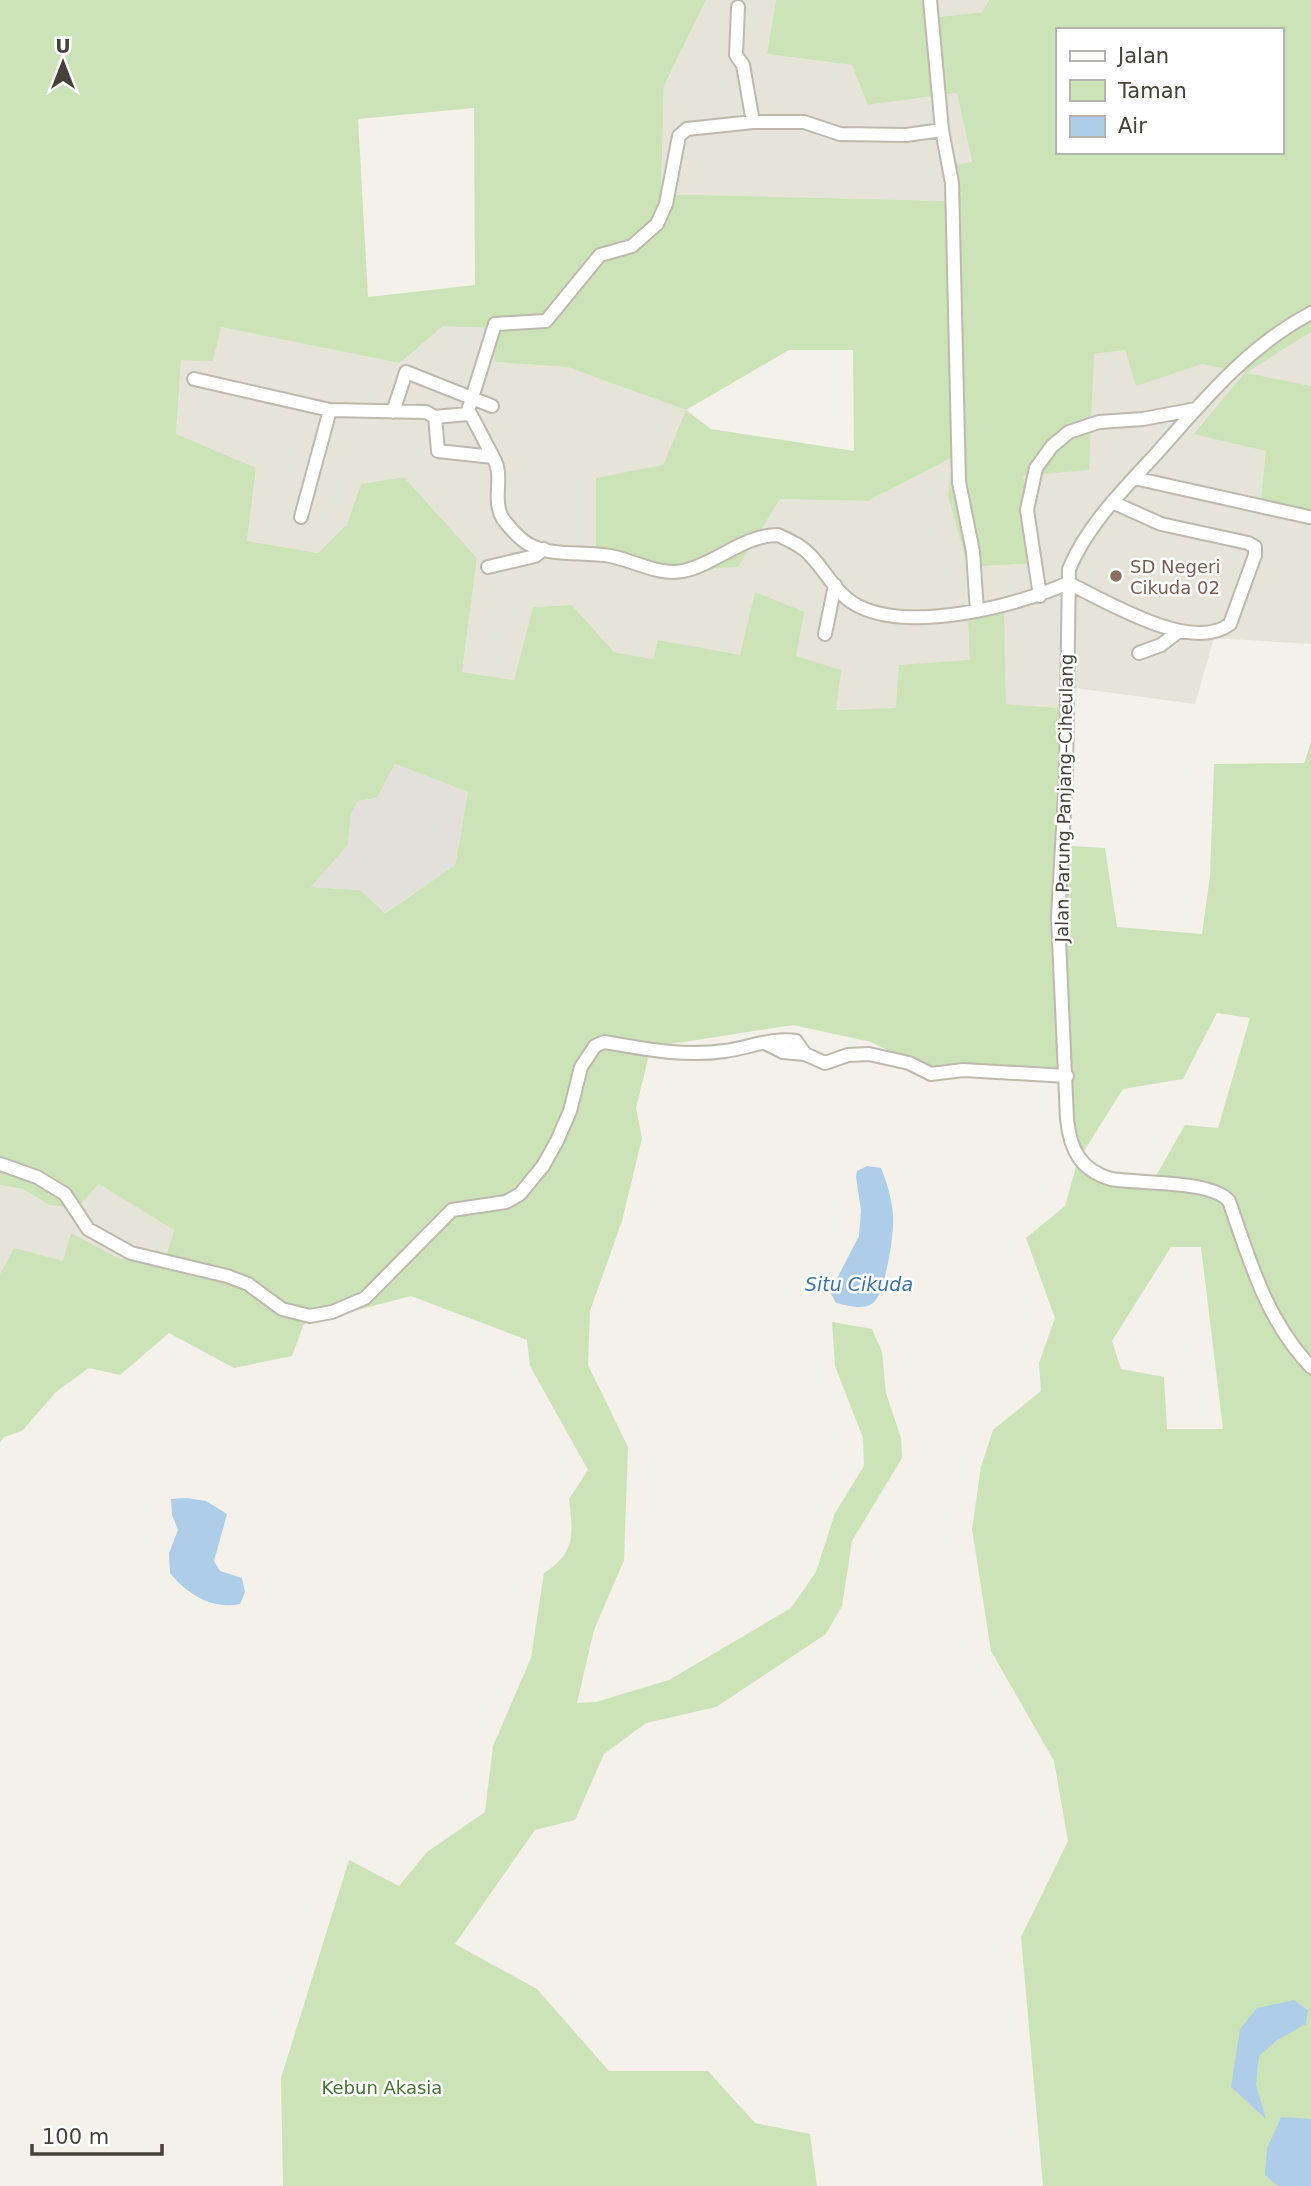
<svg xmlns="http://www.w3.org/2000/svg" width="1311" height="2186" font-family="'DejaVu Sans',sans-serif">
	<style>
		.residential { fill: #e6e3d8 }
		.industrial { fill: #e3e0db }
		.green { fill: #cce3b7; fill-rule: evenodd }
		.water { fill: #adcde9 }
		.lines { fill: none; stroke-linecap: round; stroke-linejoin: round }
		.minor-casing { stroke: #beb9ad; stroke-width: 16 }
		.minor { stroke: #fff; stroke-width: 12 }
		.education-dot { fill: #8d6e63; stroke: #fff; stroke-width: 2.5 }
		.labels { text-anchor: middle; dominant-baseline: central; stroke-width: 5; stroke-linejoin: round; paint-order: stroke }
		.education-label { font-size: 18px; fill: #785e54; stroke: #fff; text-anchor: start }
		.street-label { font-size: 18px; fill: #464239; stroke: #fff }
		.park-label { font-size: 18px; fill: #467232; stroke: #fff }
		.water-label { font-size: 19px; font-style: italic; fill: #3d74a7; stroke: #fff }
	</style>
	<rect width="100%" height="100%" fill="#f3f1ea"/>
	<!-- residential -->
	<path class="residential" d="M706,0H776L767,54L853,65L868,105L957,93L972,163L950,201L661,194L664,86Z
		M921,0H989L982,12L928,18Z
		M475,325L495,328L496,362L567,367L686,410L663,465L669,578L709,569L738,567L780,499L868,501L953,457L968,567L1042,563L1022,476L1089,410L1094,354L1125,350L1136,385L1202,364L1245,373L1311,332V386L1245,374L1193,433L1266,451L1311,517V644L1214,638L1195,704L1075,688L1074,709L1006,704L1003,612L970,660L897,708L836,710L796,656L755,592L741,656L658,640L653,659L614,652L572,605L533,607L514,680L462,672L477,558L404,477L361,484L347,524L318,553L247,541L256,469L176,435L181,360L221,327L400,363L443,326Z
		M99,1184L174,1229L164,1267L118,1258L71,1234L64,1261L0,1274V1185L23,1189L49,1205Z"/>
	<!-- industrial -->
	<path class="industrial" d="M395,764L468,792L455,865L384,913L360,890L311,887L348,845L351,814L358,801L377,798Z"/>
	<!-- green -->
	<path class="green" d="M0,0H706L664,86L661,194L950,201L945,167L972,162L957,93L868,105L852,65L767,54L776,0H921L929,18L982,12L989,0H1311V332L1246,373L1311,386V517L1260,509L1266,451L1193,434L1245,373L1202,364L1136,386L1125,350L1094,354L1089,470L1023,476L1043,563L968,567L948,496L953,457L868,501L780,499L738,567L709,569L669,578L596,554V478L663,465L686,410L567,367L495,362V328L443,326L400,363L221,327L213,361L181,360L176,434L256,468L247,541L318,553L347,524L361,484L404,477L477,558L462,672L514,680L533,607L572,605L614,652L653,659L658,640L740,655L755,592L804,612L796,656L841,670L836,710L896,708L899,665L970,660L968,621L1004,612L1006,704L1074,709L1071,846L1105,848L1117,927L1202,934L1210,876L1214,764L1304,763L1311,742V2186H1043L1021,1937L1068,1841L1054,1761L991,1651L972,1529L981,1467L993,1430L1041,1391L1039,1363L1055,1318L1026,1238L1065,1206L1077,1163L1066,1072L927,1070L871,1042L793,1025L651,1047L636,1108L642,1138L622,1221L590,1311L588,1365L628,1447L624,1560L594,1630L577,1703L596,1702L669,1680L791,1608L816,1572L835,1513L864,1466L863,1438L835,1366L832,1322L872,1329L882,1352L886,1393L901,1438L902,1458L852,1541L842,1606L826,1634L716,1707L646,1723L604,1754L575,1820L535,1830L455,1944L537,1989L609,2071H708L755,2123L810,2134L817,2186H283L281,2078L349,1860L399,1886L427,1852L485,1812L493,1746L531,1658L544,1573C576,1552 573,1534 569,1499L588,1470L530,1366L527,1340L411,1296L304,1324L292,1356L234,1368L169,1333L120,1375L89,1368L56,1392L22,1431L4,1437L0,1443V1274L14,1248L63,1261L71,1233L118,1258L163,1267L174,1230L99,1184L78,1207L49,1205L23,1189L0,1185ZM1057,30H1281V152H1057ZM474,108L475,285L368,297L358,119ZM789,350H853L854,451L711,429L686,410ZM395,764L468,792L455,865L385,913L360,890L311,887L348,845L351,814L358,801L377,798ZM1217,1013L1250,1018L1218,1128L1185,1125L1150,1186L1077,1162L1123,1089L1183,1079ZM1171,1247H1201L1223,1429H1167L1164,1377L1121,1369L1112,1341Z"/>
	<!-- water -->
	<path class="water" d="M867,1166L881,1168C887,1182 892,1200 893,1215C895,1230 885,1295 873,1303C862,1311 847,1305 836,1303L830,1292L859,1236L861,1210L856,1177L857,1171Z
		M186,1498L206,1501L227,1514L214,1561L220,1571L242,1578L245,1592L240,1604C212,1610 187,1594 170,1573L169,1553L178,1530L172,1515L171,1499Z
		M1294,2000L1308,2010L1306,2024L1277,2040L1259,2056L1256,2085L1266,2119L1231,2087L1240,2029L1257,2008Z
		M1281,2117L1311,2119V2186H1278L1265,2175L1267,2149Z"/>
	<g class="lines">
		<defs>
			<path id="minor" d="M930,0L942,130L952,183L959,482L973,552L977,611
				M738,7L736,55L743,65L753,122
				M1311,313C1247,347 1204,400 1157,453C1124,489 1088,524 1069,569L1066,775L1058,917L1067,1119C1070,1149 1080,1170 1111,1179C1140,1184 1212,1180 1229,1201C1250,1261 1266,1320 1311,1367
				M194,379L330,410L426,412L435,417L438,451L493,457C505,476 491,500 503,519C510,528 520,540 530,545C554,557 584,551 610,556C633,560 659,576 683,571C716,564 743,535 778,535C790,541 801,545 810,555C825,570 835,592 853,603C904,635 1017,606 1068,583C1107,601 1191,654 1230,624L1255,555V547L1248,543L1161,524L1112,502
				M469,411L493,457
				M393,412L406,372L492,406
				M435,417L467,414L495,324L546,321L600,255L632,246L657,224L666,204L679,136L687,129L753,122H804L840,134L906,135L942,130
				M1134,478L1309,517
				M301,517L330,410
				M488,567L535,556L544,549
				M1040,596L1027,510L1036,468L1052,446L1069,432L1099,422L1143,419L1196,409
				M825,634L835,585
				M1139,653L1161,645L1178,632
				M767,1044L783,1052L805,1054
				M0,1164L37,1177L65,1194L88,1229L131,1253L227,1276L248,1284L282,1309L310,1316L332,1312L365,1298L452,1210L506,1202L520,1194L543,1166L557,1141L570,1111L581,1067L595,1046L604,1042C644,1049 685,1057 725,1051C748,1048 773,1037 796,1041L805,1054L825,1063L848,1055L869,1054L909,1063L931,1074L963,1070L1067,1076"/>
		</defs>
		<!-- minor casing -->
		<use href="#minor" class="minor-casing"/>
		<!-- minor -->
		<use href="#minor" class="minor"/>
	</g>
	<!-- markers -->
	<circle class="education-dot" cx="1116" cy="576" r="7"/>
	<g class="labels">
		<!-- education labels -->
		<g class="education-label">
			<text x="1130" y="566">SD Negeri<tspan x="1130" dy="21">Cikuda 02</tspan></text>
		</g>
		<!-- street labels -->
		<g class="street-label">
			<text transform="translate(1064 798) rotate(-89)">Jalan Parung Panjang–Ciheulang</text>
		</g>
		<!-- park labels -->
		<g class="park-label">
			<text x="382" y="2087">Kebun Akasia</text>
		</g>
		<!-- water labels -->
		<g class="water-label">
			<text x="859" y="1284">Situ Cikuda</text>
		</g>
	</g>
	<!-- legend -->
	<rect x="1056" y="28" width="228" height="126" fill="#ffffff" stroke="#b5b3b0" stroke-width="2"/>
	<rect x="1070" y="51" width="35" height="10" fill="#ffffff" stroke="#b5b3b0" stroke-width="2"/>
	<text x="1118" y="63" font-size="21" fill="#464239">Jalan</text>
	<rect x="1070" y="80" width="35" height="21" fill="#cce3b7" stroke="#b5b3b0" stroke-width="2"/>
	<text x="1118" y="98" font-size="21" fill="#464239">Taman</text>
	<rect x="1070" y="116" width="35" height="21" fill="#adcde9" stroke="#b5b3b0" stroke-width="2"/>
	<text x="1118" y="133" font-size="21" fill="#464239">Air</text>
	<!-- north arrow -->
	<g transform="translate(63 63)" stroke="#ffffff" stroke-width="5" paint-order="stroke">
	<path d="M0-5L12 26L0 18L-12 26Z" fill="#464239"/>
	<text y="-10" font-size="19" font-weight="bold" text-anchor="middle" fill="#464239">U</text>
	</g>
	<!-- scale -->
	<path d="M32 2144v10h130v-10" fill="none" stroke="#464239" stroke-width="3.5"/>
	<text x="42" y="2144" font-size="21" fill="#464239" stroke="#ffffff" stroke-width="5" paint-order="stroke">100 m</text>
</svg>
